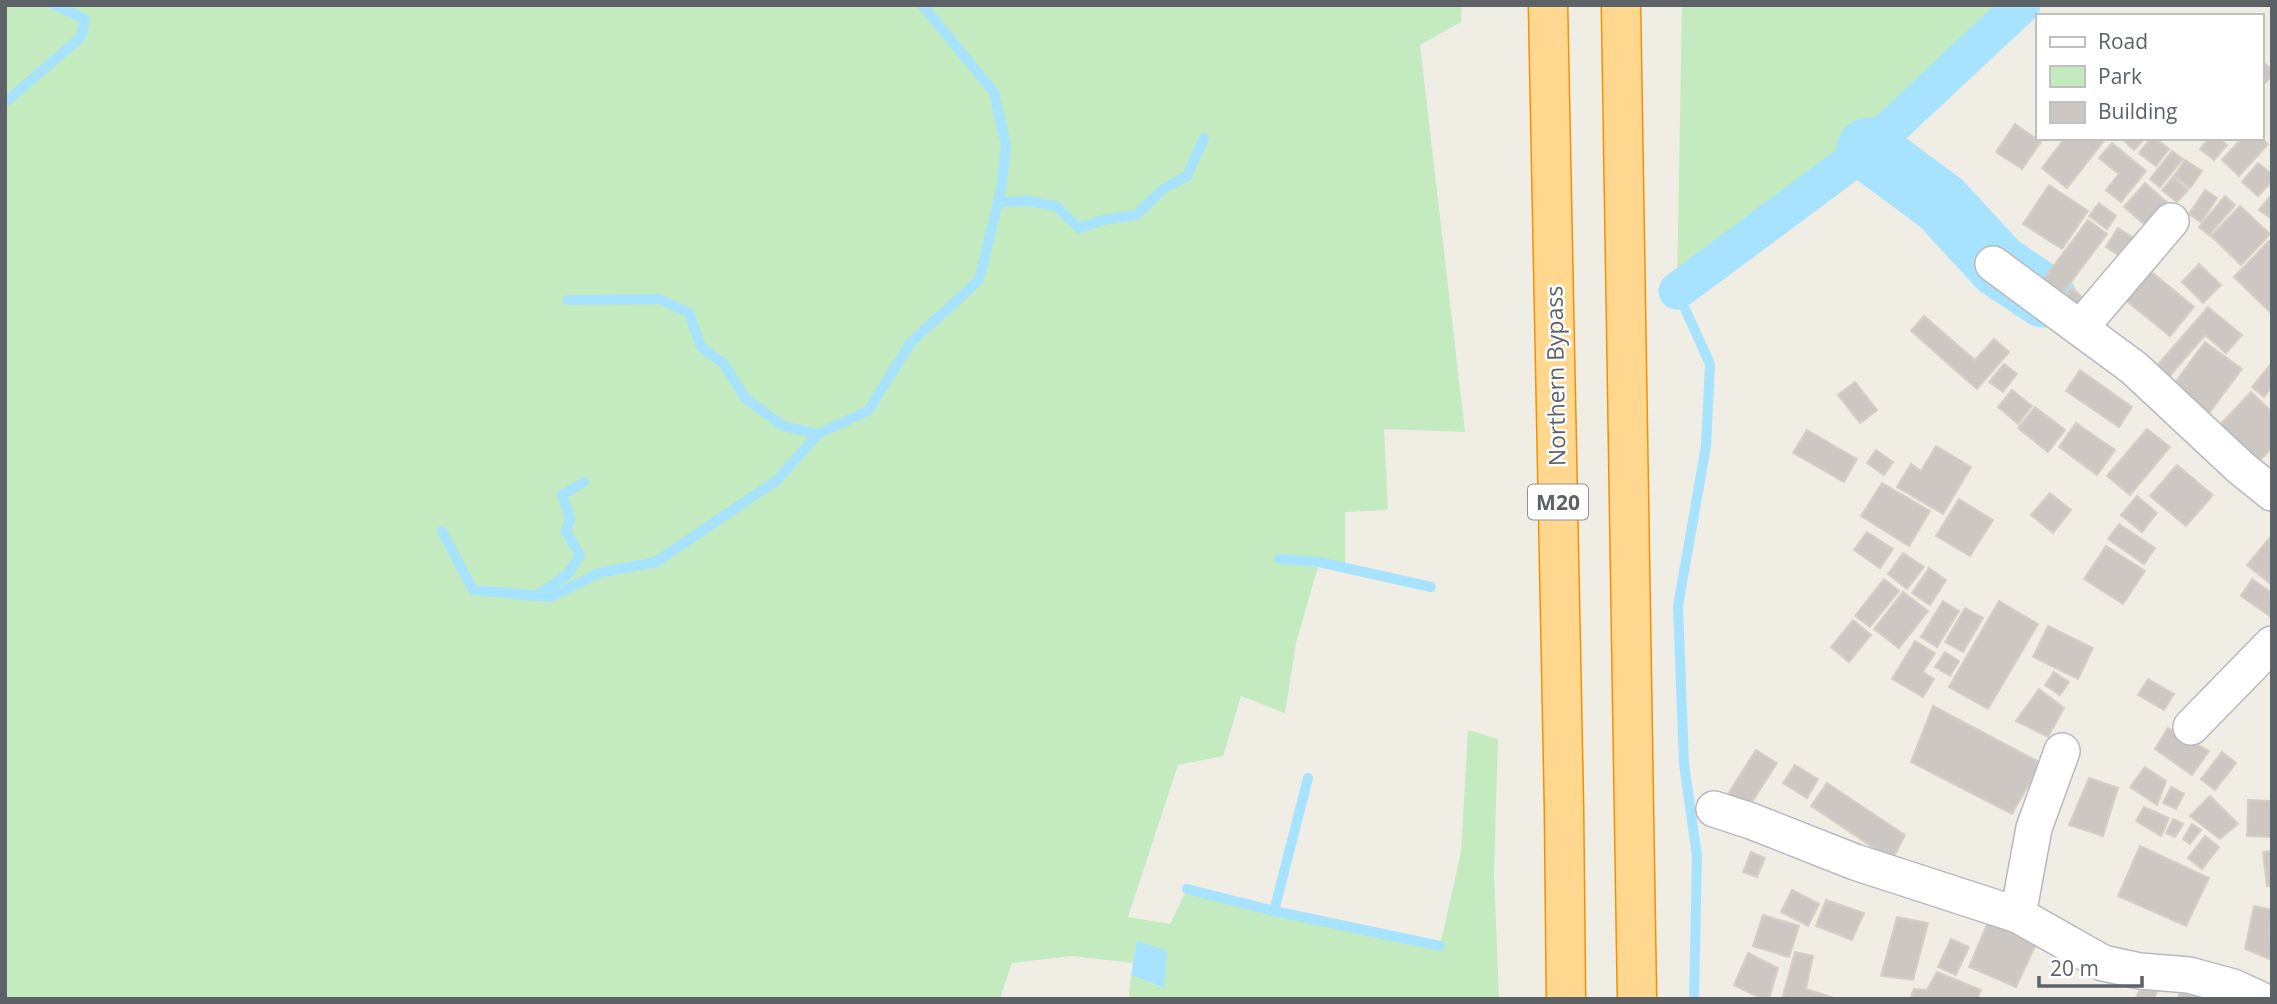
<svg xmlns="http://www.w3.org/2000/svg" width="2277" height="1004" font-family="'Open Sans',sans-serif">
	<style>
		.green { fill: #c4eac0 }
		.water { fill: #a7e2ff }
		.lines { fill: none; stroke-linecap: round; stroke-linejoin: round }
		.stream { stroke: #a7e2ff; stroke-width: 10 }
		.canal { stroke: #a7e2ff; stroke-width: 37 }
		.river { stroke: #a7e2ff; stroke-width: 63 }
		.building { fill: #ccc7c2; stroke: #d6cec3; stroke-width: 2 }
		.minor-casing { stroke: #b6b9bd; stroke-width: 38 }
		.motorway-casing { stroke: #f69000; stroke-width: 41 }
		.minor { stroke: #fff; stroke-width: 35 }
		.motorway { stroke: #ffd78e; stroke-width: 38 }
		.labels { text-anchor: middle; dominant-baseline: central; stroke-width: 5; stroke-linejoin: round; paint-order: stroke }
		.shield { fill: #fff; stroke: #8e9195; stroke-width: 2 }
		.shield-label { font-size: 21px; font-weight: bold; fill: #5d6267 }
		.street-label { font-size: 23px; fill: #5d6267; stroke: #fff }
	</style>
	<rect width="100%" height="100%" fill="#f0ede5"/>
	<!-- green -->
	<path class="green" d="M5,5H1462L1461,22L1420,45L1465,432L1384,429L1388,510L1345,512V563H1319L1296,643L1285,713L1241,696L1223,756L1178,765L1128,917L1170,924L1187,889L1274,911L1440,946L1461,852L1468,730L1498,739L1494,872L1499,999H1131L1129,997L1131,975L1163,988L1137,941L1133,963L1072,956L1012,963L1000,999H5Z
		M1682,5H2022L1964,59L1677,291Z"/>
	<!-- water -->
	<path class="water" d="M1137,941L1167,951L1164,988L1131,975Z"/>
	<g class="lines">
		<!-- stream -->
		<path class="stream" d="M5,98L8,100L81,37L85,19L54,5
			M998,202L1027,201L1056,206L1079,228L1103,220L1136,215L1163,189L1187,176L1204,138
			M1677,291L1710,364L1706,446L1678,606L1684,764L1697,856L1694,999
			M568,300L659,299L689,313L701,347L724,364L745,398L783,426L818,434
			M442,531L473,590L551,597L599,573L656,562L777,480L818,434L868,411L911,342L979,280L1001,189L1006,146L994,92L922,5
			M1279,559L1319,562L1431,587
			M536,596L567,575L580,555L566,532L570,518L562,495L584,482
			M1187,889L1274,911L1440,946
			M1274,911L1308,778"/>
		<!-- canal -->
		<path class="canal" d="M1677,291L1868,149L2022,5"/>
		<!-- river -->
		<path class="river" d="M1868,149L1941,203L1999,266L2044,296"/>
	</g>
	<!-- building -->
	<path class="building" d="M2261,60L2272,70V76L2263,85L2261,83Z
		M2015,124L2041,142L2022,169L1996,152Z
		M2065,138H2106L2067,188L2042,168Z
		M2121,138H2145L2134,150Z
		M2151,138H2155L2169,149L2156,166L2139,153Z
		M2209,138H2219L2227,145L2214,160L2200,149Z
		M2242,138H2261L2268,144L2239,176L2222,160Z
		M2112,143L2146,171L2121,202L2106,190L2119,174L2099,158Z
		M2172,151L2183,159L2160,187L2150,179Z
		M2185,160L2202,171L2190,188L2174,176Z
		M2258,163L2272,174V181L2258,196L2242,182Z
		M2173,177L2188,190L2177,202L2162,190Z
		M2145,183L2170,205L2149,228L2124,207Z
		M2049,185L2088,211L2062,249L2023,224Z
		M2205,190L2217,198L2201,222L2189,214Z
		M2272,194V219L2259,210Z
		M2225,196L2235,205L2209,235L2199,227Z
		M2099,203L2116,216L2107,229L2089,216Z
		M2240,206L2270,234L2241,265L2211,236Z
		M2088,220L2107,234L2059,298L2040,284Z
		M2118,228L2135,239L2123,258L2106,247Z
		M2269,241L2272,244V314L2234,277Z
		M2199,264L2221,285L2203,303L2182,282Z
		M2148,269L2194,307L2170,336L2123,298Z
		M2073,288L2088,304L2075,317L2060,301Z
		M2208,307L2242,335L2226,353L2205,335L2168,378L2156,367Z
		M1924,316L1975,360L1994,339L2009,352L1977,389L1911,331Z
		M2205,342L2242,369L2206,417L2169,391Z
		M2004,364L2017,374L2003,392L1989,382Z
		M2270,365L2272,366V387L2264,397L2252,387Z
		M2080,370L2132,407L2119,427L2066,391Z
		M1855,382L1877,410L1860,423L1838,395Z
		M2012,390L2032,406L2018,424L1998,407Z
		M2251,392L2272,412V448L2252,468L2214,431Z
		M2035,407L2065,430L2048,452L2018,428Z
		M2076,423L2115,450L2097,475L2059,447Z
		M2147,429L2170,447L2130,495L2107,476Z
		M1807,430L1857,459L1844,482L1793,453Z
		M1936,446L1971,467L1943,514L1897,487L1911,464L1921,471Z
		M1876,450L1893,462L1884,475L1867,463Z
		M2177,465L2213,495L2186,526L2150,496Z
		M1882,483L1930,511L1909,546L1861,516Z
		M2050,493L2071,510L2053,533L2031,515Z
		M2137,496L2157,513L2142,532L2121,515Z
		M1959,499L1993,520L1970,556L1936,536Z
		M2119,524L2155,548L2144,564L2108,539Z
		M1867,532L1893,549L1880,568L1854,550Z
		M2272,535V585L2247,565Z
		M2106,546L2145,571L2123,604L2084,579Z
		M1903,553L1924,567L1907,589L1888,574Z
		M1929,568L1946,580L1930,605L1912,593Z
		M1884,579L1899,591L1870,627L1855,616Z
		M2252,579L2272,593L2271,617L2241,596Z
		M1903,592L1928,611L1899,648L1874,629Z
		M1943,601L1959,611L1937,647L1921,637Z
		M1999,601L2038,624L1988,709L1949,687Z
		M1965,608L1983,618L1963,652L1945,642Z
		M1853,620L1871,635L1849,662L1831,647Z
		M2048,626L2093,648L2078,679L2033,657Z
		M1915,641L1935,653L1923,672L1934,679L1923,697L1892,679Z
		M1945,652L1959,661L1950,676L1935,667Z
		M2054,672L2069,682L2060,695L2045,685Z
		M2148,679L2174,694L2164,710L2138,695Z
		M2039,689L2064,708L2048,737L2016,721Z
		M1933,706L2041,763L2012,814L1911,762Z
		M2168,728L2209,751L2192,775L2155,749Z
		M1756,750L1777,763L1747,810L1726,797Z
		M2222,752L2236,763L2215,790L2201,779Z
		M1795,765L1818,779L1807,798L1783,783Z
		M2145,767L2166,781L2157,805L2130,787Z
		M2089,778L2118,788L2103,836L2069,825Z
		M1827,783L1905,835L1892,860L1811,806Z
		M2171,787L2184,794L2176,809L2163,803Z
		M2210,796L2238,824L2220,839L2190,816Z
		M2248,800L2272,801V837L2247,836Z
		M2144,807L2169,818L2161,836L2136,821Z
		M2173,819L2183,824L2175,837L2166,833Z
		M2192,824L2201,830L2190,844L2183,839Z
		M2205,836L2219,847L2202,869L2188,858Z
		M2140,846L2209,878L2186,926L2118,896Z
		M2272,851V886H2267L2263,852Z
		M1751,852L1765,858L1757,877L1743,872Z
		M1792,890L1819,904L1808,926L1781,912Z
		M1826,900L1864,913L1852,940L1816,926Z
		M2254,906L2272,910L2269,935L2272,938V960L2245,949Z
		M1763,915L1799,926L1789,957L1753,946Z
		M1897,917L1928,923L1913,980L1881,976Z
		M1988,922L2037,942L2016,987L1969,967Z
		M1951,939L1969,947L1956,975L1938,967Z
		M1795,952L1813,956L1806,989L1837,999H1782Z
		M1748,953L1778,968L1769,999H1762L1734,985Z
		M1937,972L1981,990L1977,999H1910L1914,989L1927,990Z
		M2188,979L2213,999H2177Z
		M2158,989L2154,999H2135L2140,990Z"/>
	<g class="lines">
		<defs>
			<path id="minor" d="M1993,264L2134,368L2241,468L2272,493
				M2080,328L2171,221
				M2191,727L2272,644
				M1714,809L1751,821L1855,862L2018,915L2103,963L2140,971L2189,975L2233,987L2259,999
				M2018,915L2034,828L2062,751"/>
			<path id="motorway" d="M1548,5L1564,809L1566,999
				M1621,5L1637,999"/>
		</defs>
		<!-- minor casing -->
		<use href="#minor" class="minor-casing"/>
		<!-- motorway casing -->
		<use href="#motorway" class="motorway-casing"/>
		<!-- minor -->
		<use href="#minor" class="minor"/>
		<!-- motorway -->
		<use href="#motorway" class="motorway"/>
	</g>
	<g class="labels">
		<!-- shield labels -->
		<rect class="shield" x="1528" y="484.5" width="60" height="35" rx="5"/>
		<g class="shield-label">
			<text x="1558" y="502">M20</text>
		</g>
		<!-- street labels -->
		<g class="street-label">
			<text transform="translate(1555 376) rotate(-91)">Northern Bypass</text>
		</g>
	</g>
	<!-- border -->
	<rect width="2277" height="1004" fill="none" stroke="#5d6267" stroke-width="14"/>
	<!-- legend -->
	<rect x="2036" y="14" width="228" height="126" fill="#ffffff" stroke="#bec0c2" stroke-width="2"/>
	<rect x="2050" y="37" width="35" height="10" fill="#ffffff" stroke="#bec0c2" stroke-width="2"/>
	<text x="2098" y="49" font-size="21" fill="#5d6267">Road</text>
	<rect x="2050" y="66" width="35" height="21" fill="#c4eac0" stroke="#bec0c2" stroke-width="2"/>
	<text x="2098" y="84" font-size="21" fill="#5d6267">Park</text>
	<rect x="2050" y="102" width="35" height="21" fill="#ccc7c2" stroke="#bec0c2" stroke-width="2"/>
	<text x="2098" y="119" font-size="21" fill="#5d6267">Building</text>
	<!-- scale -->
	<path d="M2039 976v10h103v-10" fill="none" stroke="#5d6267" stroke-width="3.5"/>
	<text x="2050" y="976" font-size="21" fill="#5d6267" stroke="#ffffff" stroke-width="5" paint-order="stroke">20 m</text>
</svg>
